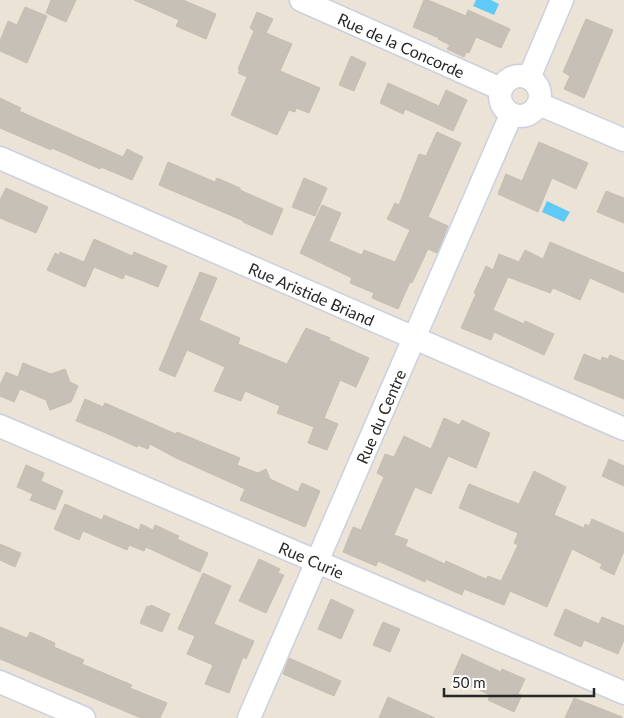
<svg xmlns="http://www.w3.org/2000/svg" width="624" height="718" font-family="Lato,sans-serif">
	<style>
		.water { fill: #5fcaf7 }
		.building { fill: #c6c0b7; stroke: #c6bfb0 }
		.lines { fill: none; stroke-linecap: round; stroke-linejoin: round }
		.minor-casing { stroke: #cccfe2; stroke-width: 25 }
		.minor { stroke: #fff; stroke-width: 22 }
		.labels { text-anchor: middle; dominant-baseline: central; stroke-width: 4.5; stroke-linejoin: round; paint-order: stroke }
		.street-label { font-size: 16px; fill: #272727; stroke: #fff }
	</style>
	<rect width="100%" height="100%" fill="#ebe3d6"/>
	<!-- water -->
	<path class="water" d="M476,0H491L499,4L494,15L473,6Z
		M547,201L570,212L564,222L542,212Z"/>
	<!-- building -->
	<path class="building" d="M51,0H76L66,22L46,13Z
		M134,0H183L216,14L206,39L176,26L179,20Z
		M424,0H428L466,16L468,10L510,29L501,48L476,37L469,53L466,52L464,57L447,49L450,45L438,39L439,38L413,27Z
		M25,7L47,16L27,63L0,51V41L8,21L17,25Z
		M257,12L273,19L266,33L292,44L280,71L320,88L309,113L296,108L295,112L289,110L277,135L231,115L247,77L238,73L240,70L238,69L254,31L250,28Z
		M586,19L613,30L584,98L564,89L570,76L563,72Z
		M351,56L366,63L354,91L339,85Z
		M388,83L439,106L446,90L467,100L453,131L405,109L403,114L380,103Z
		M0,98L21,108L19,111L123,157L127,149L143,157L132,180L101,167L100,169L52,148L51,150L0,128Z
		M437,132L461,143L428,217L448,226L437,253L428,249L412,283L410,282L398,309L372,298L374,293L350,283L352,278L300,253L322,205L341,213L329,241L362,255L364,250L395,262L410,230L387,219L395,203L399,205L419,154L426,156Z
		M539,142L588,163L576,189L552,178L538,212L498,194L506,174L522,181Z
		M168,162L215,182L217,178L240,188V190L283,209L272,235L243,222L244,221L159,185Z
		M304,178L327,188L315,216L292,207Z
		M6,188L48,207L36,233L0,218V200Z
		M606,191L624,198V223L597,212Z
		M94,239L132,256L134,252L167,266L158,287L125,274L123,279L94,267L85,287L47,270L55,253L59,255L60,252L84,262Z
		M550,242L624,273V293L590,278L580,300L553,288L550,293L508,277L493,310L524,324L525,321L554,334L544,355L494,332L491,340L461,328L476,294L474,293L486,266L493,270L499,254L519,262L525,250L543,259Z
		M200,272L217,278L199,320L240,338L238,344L287,364L306,328L330,338L329,340L369,358L356,387L340,380L324,418L338,424L327,450L308,443L314,427L277,413L280,406L245,391L241,401L214,391L225,367L187,350L175,377L159,370Z
		M584,354L601,361L602,357L608,359L610,355L624,361V399L574,379Z
		M23,363L51,374L65,369L70,382L78,386L71,402L50,410L46,400L20,389L14,402L0,396V385L6,372L18,377Z
		M85,399L103,407L105,403L176,434L177,432L240,458L237,465L258,473L266,469L270,479L298,492L302,483L320,491L305,527L240,500L245,489L176,458L150,444L148,449L138,445L137,447L106,433L76,421Z
		M444,418L459,425L462,420L490,433L476,468L448,456L431,494L415,487L394,535L408,540L405,546L445,564L446,561L486,579L488,576L501,581L518,545L514,543L518,533L459,508L469,484L519,504L534,471L566,487L554,515L584,528L585,524L589,526L592,519L624,533V551L614,575L600,568L602,564L572,549L547,607L510,591L504,605L464,589L462,595L426,579L425,582L378,561L376,566L343,552L353,527L361,530L384,477L377,473L385,454L394,457L404,436L431,449Z
		M609,459L624,466V486L602,476Z
		M26,465L44,473L41,481L63,491L55,510L30,500L33,494L17,487Z
		M65,504L102,520L104,515L139,530L141,524L153,530L155,525L179,536L177,539L208,553L200,572L146,547L144,551L129,545L127,550L83,531L79,540L54,529Z
		M0,544L21,553L15,567L0,560Z
		M259,559L280,569L278,573L284,575L266,613L239,601Z
		M203,573L231,586L214,624L254,641L246,659L243,657L229,693L205,684L213,665L187,654L195,636L178,629Z
		M331,599L354,610L341,639L318,629Z
		M151,605L170,614L162,632L140,623L147,606L150,607Z
		M565,609L599,624L602,617L624,626V640L618,654L584,640L581,647L554,635Z
		M383,622L400,629L390,652L373,645Z
		M0,627L27,638L30,632L55,643L54,647L84,660L82,664L132,685L130,688L167,703L160,718H141L0,659Z
		M462,654L501,672L502,669L525,679L518,694L522,695L514,712L488,700L490,695L452,677Z
		M289,658L341,681L334,696L283,674Z
		M388,697L435,718H379Z
		M574,698L622,717V718H565Z"/>
	<g class="lines">
		<defs>
			<g id="minor">
				<path id="s1" d="M301,0L501,89"/>
				<circle cx="520" cy="96" r="20"/>
				<path d="M529,78L562,0"/>
				<path d="M539,104L624,140"/>
				<path id="s2" d="M0,158L624,429"/>
				<path id="s3" d="M0,426L624,693"/>
				<path d="M0,682L84,718"/>
				<path id="s4" d="M249,718L511,115"/>
			</g>
		</defs>
		<!-- minor casing -->
		<use href="#minor" class="minor-casing"/>
		<!-- minor -->
		<use href="#minor" class="minor"/>
	</g>
	<g class="labels">
		<!-- street labels -->
		<g class="street-label">
			<text stroke="none"><textPath href="#s1" startOffset="110">Rue de la Concorde</textPath></text>
			<text stroke="none"><textPath href="#s2" startOffset="340">Rue Aristide Briand</textPath></text>
			<text stroke="none"><textPath href="#s4" startOffset="329">Rue du Centre</textPath></text>
			<text stroke="none"><textPath href="#s3" startOffset="339">Rue Curie</textPath></text>
		</g>
	</g>
	<!-- scale -->
	<path d="M444 688v8h150v-8" fill="none" stroke="#272727" stroke-width="2.5"/>
	<text x="452" y="688" font-size="15" fill="#272727" stroke="#ffffff" stroke-width="4" paint-order="stroke">50 m</text>
</svg>
